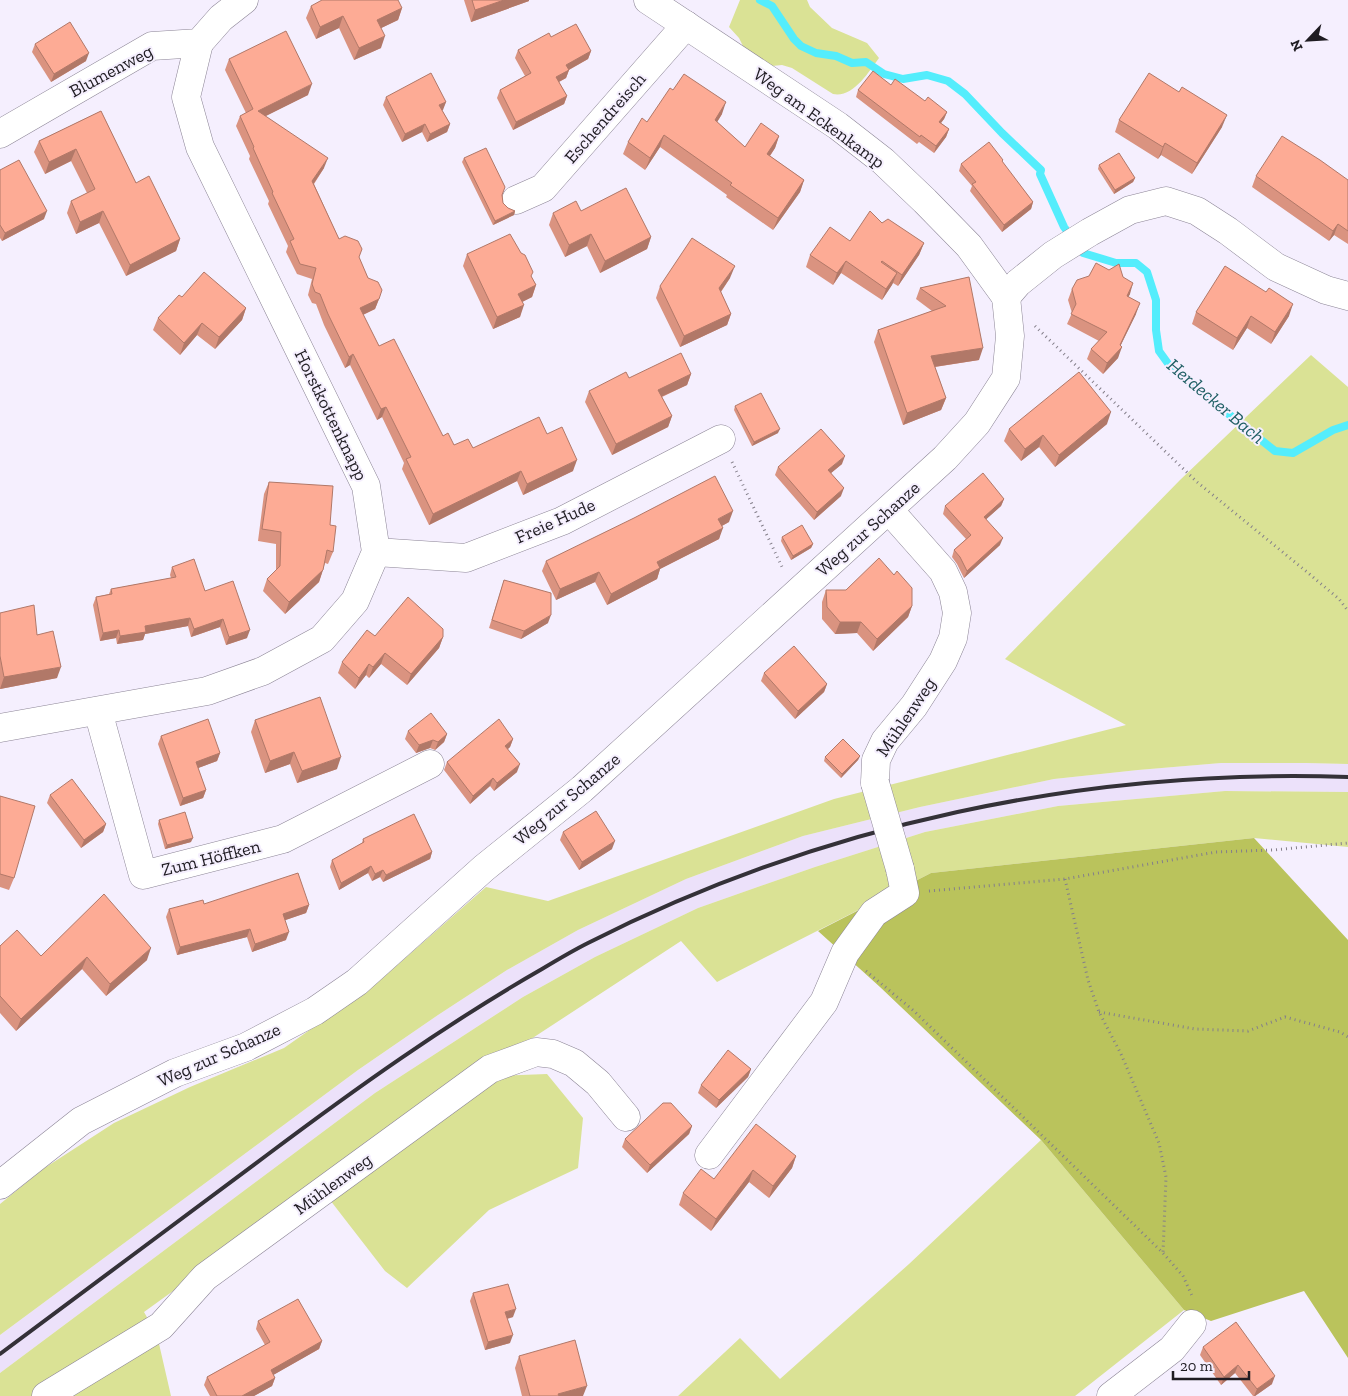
<svg xmlns="http://www.w3.org/2000/svg" width="1348" height="1396" font-family="'Zilla Slab',serif">
<style>
.built{fill:#ece1fa}
.green{fill:#dae295}
.forest{fill:#bac35c}
.lines{fill:none;stroke-linecap:round;stroke-linejoin:round}
.stream{stroke:#54edfc;stroke-width:8}
.minor-casing{stroke:#8c8596;stroke-width:29}
.path{stroke:#847f8a;stroke-width:3;stroke-dasharray:1 4;stroke-linecap:butt}
.minor{stroke:#fff;stroke-width:28}
.rail{stroke:#343138;stroke-width:4}
.minor-bridge-casing{stroke:#8c8596;stroke-width:29;stroke-linecap:butt}
.minor-bridge{stroke:#fff;stroke-width:28}
.wall{fill:#da9380}
.shaded-wall{fill:#b17868}
.building{fill:#fdab95;stroke:#b17868}
.labels{text-anchor:middle;dominant-baseline:central;stroke-width:4;stroke-linejoin:round;paint-order:stroke}
.street-label{font-size:18px;fill:#1f1c22;stroke:#f5effe}
.water-label{font-size:19px;font-style:italic;fill:#1f5e64;stroke:#f5effe}
</style>
<rect width="100%" height="100%" fill="#f5effe"/>
<!-- built -->
<polygon class="built" points="1221,763 1306,763 1348,764 1348,792 1225,791 1058,806 925,832 815,867 698,908 595,957 523,997 375,1093 0,1373 0,1335 358,1070 438,1015 507,970 578,930 686,879 803,836 920,807 1054,779 1138,770"/>
<!-- green -->
<g class="green">
<path d="M740,0H807L810,7L832,28L867,43L879,58C868,73 853,98 833,94L792,68L782,65L772,66L744,48L739,38L729,27Z"/>
<polygon points="1311,355 1348,387 1348,764 1306,763 1221,763 1138,770 1054,779 920,807 803,836 686,879 578,930 507,970 438,1015 358,1070 0,1335 0,1204 43,1169 114,1123 190,1087 284,1048 378,982 486,887 548,901 834,799 1126,725 1005,659 1180,480"/>
<polygon points="1225,791 1348,792 1348,847 1254,838 931,873 717,982 681,941 525,1043 317,1187 144,1312 157,1335 171,1396 0,1396 0,1373 375,1093 523,997 595,957 698,908 815,867 925,832 1058,806"/>
<polygon points="547,1074 583,1118 578,1168 489,1210 407,1288 385,1271 330,1200 493,1076"/>
<polygon points="1041,1140 1184,1310 1075,1396 678,1396 740,1338 780,1379 909,1264"/>
</g>
<!-- forest -->
<polygon class="forest" points="1254,838 1348,940 1348,1358 1304,1291 1211,1321 1184,1310 1041,1140 880,987 818,931 931,873"/>
<g class="lines">
<!-- stream -->
<polyline class="stream" points="760,0 772,6 794,39 801,46 816,53 836,56 852,63 866,62 884,74 903,79 927,75 948,81 965,94 1002,133 1041,170 1040,174 1064,227 1083,253 1116,263 1136,263 1147,272 1156,300 1156,330 1159,351 1172,369 1275,451 1293,453 1333,430 1348,425"/>
<defs>
<g id="minor">
<polyline points="648,0 838,126 883,161 925,201 969,246 1006,297"/>
<polyline points="0,134 152,46 199,43 221,18 244,0"/>
<polyline points="516,200 543,188 686,25"/>
<polyline points="1006,297 1018,283 1053,255 1090,232 1130,210 1166,201 1197,211 1228,231 1276,267 1326,290 1348,296"/>
<polyline points="376,552 466,558 562,521 721,439"/>
<polyline points="98,711 143,875 283,839 430,764"/>
<polyline points="0,728 207,691 263,671 322,639 355,601 376,552 366,486 200,147 186,97 199,43"/>
<polyline points="875,783 876,760 885,741 914,706 943,661 953,638 957,613 953,592 943,571 889,510"/>
<polyline points="709,1155 824,1002 845,953 874,913 905,893 900,869"/>
<polyline points="0,1185 81,1121 175,1073 246,1047 315,1011 357,982 484,868 582,789 945,458 977,423 1006,378 1010,336 1006,297"/>
<polyline points="46,1396 161,1326 205,1277 490,1069 536,1052 553,1054 574,1063 598,1083 626,1117"/>
<polyline points="1111,1396 1172,1349 1192,1324"/>
</g>
</defs>
<!-- minor casing -->
<use href="#minor" class="minor-casing"/>
<!-- path -->
<g class="path">
<polyline points="1035,326 1197,482 1307,572 1339,599 1348,611"/>
<polyline points="732,462 783,569"/>
<polyline points="1065,879 1088,980 1099,1012 1121,1054 1159,1143 1166,1177 1163,1253"/>
<polyline points="929,891 1065,879 1216,852 1273,850 1348,843"/>
<polyline points="866,971 914,1011 1163,1253 1183,1276 1193,1298"/>
<polyline points="1099,1012 1195,1029 1248,1031 1285,1017 1340,1032 1348,1037"/>
</g>
<!-- minor -->
<use href="#minor" class="minor"/>
<!-- rail -->
<path class="rail" d="M0,1354C89,1288 178,1221 267,1155C355,1089 446,1024 542,969C557,960 572,951 588,943C822,824 1086,768 1348,777"/>
<defs>
<polyline id="minor-bridge" points="875,783 900,869"/>
</defs>
<!-- minor-bridge casing -->
<use href="#minor-bridge" class="minor-bridge-casing"/>
<!-- minor-bridge -->
<use href="#minor-bridge" class="minor-bridge"/>
</g>
<!-- wall -->
<g class="wall">
<polygon points="464,0 529,0 529,1 471,22"/>
<polygon points="311,6 402,8 398,20 381,28 381,48 354,60 339,28 316,39 306,18"/>
<polygon points="551,37 591,51 588,59 569,70 566,78 559,82 567,96 564,104 513,130 497,98 500,90 525,76 515,58 518,50"/>
<polygon points="35,44 86,61 51,82 32,52"/>
<polygon points="229,59 308,95 265,116 324,168 314,184 339,239 359,258 368,278 379,299 375,309 363,315 379,346 443,436 454,445 473,448 547,434 573,471 523,495 517,481 429,525 402,469 404,463 382,417 377,420 350,365 345,368 324,325 316,304 312,303 308,295 312,279 297,274 286,252 288,246 268,204 269,201 249,159 250,156 236,126 240,116 246,113 225,70"/>
<polygon points="891,85 947,112 944,119 941,123 949,129 946,137 934,153 919,142 917,144 856,97 858,90"/>
<polygon points="673,90 722,114 717,122 745,147 779,136 775,148 770,156 804,180 800,192 773,230 726,197 727,195 660,147 645,170 623,154 628,142 647,122"/>
<polygon points="386,97 446,102 442,110 450,124 447,132 427,142 422,132 402,142 383,105"/>
<polygon points="101,111 136,183 180,239 176,251 126,276 99,223 76,234 67,213 71,201 87,193 71,161 45,174 34,152 39,141"/>
<polygon points="1119,120 1222,127 1192,174 1161,155 1158,159 1115,132"/>
<polygon points="464,158 502,195 503,203 508,208 515,211 514,215 493,225 462,162"/>
<polygon points="1002,162 1033,202 1031,209 1002,232 970,191 972,186 959,171 961,164"/>
<polygon points="1099,165 1135,178 1133,182 1114,194 1098,169"/>
<polygon points="0,170 44,219 2,241 0,238"/>
<polygon points="1256,176 1348,180 1348,244 1334,235 1329,241 1252,187"/>
<polygon points="581,211 651,237 647,249 600,273 587,246 565,257 549,225 553,213"/>
<polygon points="882,223 924,243 919,255 898,286 893,283 882,300 841,273 833,285 806,267 810,255 850,241"/>
<polygon points="467,254 531,276 536,285 532,297 522,302 520,317 493,329 463,266"/>
<polygon points="969,277 979,360 935,367 946,398 941,410 903,425 874,342 878,330 932,311 916,299 920,288"/>
<polygon points="1123,277 1130,294 1128,297 1136,314 1120,346 1118,358 1103,374 1087,359 1091,349 1099,341 1067,324 1072,313 1068,300 1072,289"/>
<polygon points="730,278 721,292 731,314 727,325 680,347 656,298 660,286"/>
<polygon points="1266,292 1289,316 1271,344 1247,328 1233,350 1192,324 1196,312"/>
<polygon points="182,297 246,308 242,320 215,349 197,335 180,355 153,330 158,318"/>
<polygon points="691,374 687,385 662,397 672,416 668,427 612,455 585,402 589,391 629,378"/>
<polygon points="735,406 778,433 752,446 734,410"/>
<polygon points="1107,424 1055,467 1039,447 1021,461 1004,441 1009,429"/>
<polygon points="842,464 831,473 841,496 814,520 775,475 778,467"/>
<polygon points="269,482 330,525 333,552 328,564 325,563 319,582 285,614 263,591 267,579 276,570 276,544 258,541 264,494"/>
<polygon points="1004,499 1001,506 986,519 1000,545 964,578 957,564 952,557 954,550 966,539 943,514 945,506"/>
<polygon points="729,522 722,526 719,539 660,569 657,579 607,605 595,582 556,600 542,571 546,561"/>
<polygon points="782,537 813,544 811,548 791,560 781,541"/>
<polygon points="172,567 205,591 247,638 226,645 220,627 191,637 188,626 145,634 143,640 117,644 116,638 100,641 93,605 96,597 109,594 111,589 171,578 170,575"/>
<polygon points="504,580 548,623 521,639 489,628"/>
<polygon points="826,590 912,606 908,617 873,651 857,633 835,634 822,619 822,602"/>
<polygon points="0,613 37,635 57,678 0,689"/>
<polygon points="375,636 443,637 439,648 407,685 381,664 369,678 366,675 355,689 338,673 342,662"/>
<polygon points="764,673 827,684 824,692 795,719 761,681"/>
<polygon points="255,720 337,769 297,783 290,764 265,773 251,732"/>
<polygon points="408,731 447,734 444,742 435,750 430,748 416,753 405,739"/>
<polygon points="161,736 220,753 217,761 198,768 206,790 203,798 180,806 158,744"/>
<polygon points="513,739 510,747 508,749 517,772 494,791 490,786 470,804 444,770 447,762"/>
<polygon points="860,756 858,760 841,778 824,761 825,757"/>
<polygon points="50,795 106,824 103,832 81,848 47,803"/>
<polygon points="0,796 14,878 9,890 0,887"/>
<polygon points="159,820 191,842 165,849 158,824"/>
<polygon points="563,832 612,849 579,870 560,840"/>
<polygon points="363,839 432,852 430,859 383,882 380,877 372,881 368,873 339,890 330,867 332,860 362,843"/>
<polygon points="204,904 309,905 306,913 285,920 286,940 252,952 247,937 177,955 166,917 169,909"/>
<polygon points="0,946 41,956 147,960 106,996 82,969 16,1031 0,1013"/>
<polygon points="751,1069 748,1077 716,1108 698,1093 701,1085"/>
<polygon points="692,1126 689,1134 647,1173 622,1147 625,1139"/>
<polygon points="796,1156 792,1168 769,1198 749,1182 711,1231 679,1205 683,1193 714,1179"/>
<polygon points="473,1293 513,1317 507,1319 510,1343 485,1350 470,1301"/>
<polygon points="258,1321 322,1341 319,1349 273,1375 275,1378 272,1386 254,1396 210,1396 204,1385 207,1377 265,1345 256,1329"/>
<polygon points="1203,1347 1272,1384 1255,1396 1253,1396 1235,1373 1221,1385 1200,1355"/>
<polygon points="519,1356 583,1396 522,1396 515,1368"/>
</g>
<!-- shaded-wall -->
<g class="shaded-wall">
<polygon points="504,0 529,0 529,1 471,22 475,10"/>
<polygon points="402,8 398,20 373,32 377,20"/>
<polygon points="343,16 339,28 316,39 320,27"/>
<polygon points="385,36 381,48 354,60 359,48"/>
<polygon points="591,51 588,59 563,73 566,65"/>
<polygon points="89,53 86,61 51,82 54,74"/>
<polygon points="569,70 566,78 553,85 556,77"/>
<polygon points="312,84 308,95 254,122 258,111"/>
<polygon points="567,96 564,104 513,130 516,122"/>
<polygon points="446,102 443,110 436,113 439,105"/>
<polygon points="726,102 722,114 711,132 715,120"/>
<polygon points="947,112 944,119 936,129 939,122"/>
<polygon points="1227,115 1222,127 1192,174 1197,163"/>
<polygon points="425,124 422,132 402,142 405,134"/>
<polygon points="450,124 447,132 427,142 430,134"/>
<polygon points="949,129 946,137 934,153 936,146"/>
<polygon points="664,135 660,147 645,170 650,158"/>
<polygon points="779,136 775,148 763,166 767,154"/>
<polygon points="1165,143 1161,155 1158,159 1163,147"/>
<polygon points="76,149 71,161 45,174 49,162"/>
<polygon points="328,158 324,168 308,192 312,181"/>
<polygon points="1135,178 1133,182 1114,194 1115,190"/>
<polygon points="804,180 800,192 773,230 778,218"/>
<polygon points="1033,202 1031,209 1002,232 1004,225"/>
<polygon points="47,211 44,219 2,241 5,233"/>
<polygon points="103,211 99,223 76,234 80,222"/>
<polygon points="515,211 514,215 493,225 495,221"/>
<polygon points="1338,224 1334,235 1329,241 1333,231"/>
<polygon points="591,234 587,246 565,257 569,245"/>
<polygon points="651,237 647,249 600,273 605,261"/>
<polygon points="180,239 176,251 126,276 130,265"/>
<polygon points="924,243 919,255 898,286 902,275"/>
<polygon points="846,261 841,273 833,285 837,273"/>
<polygon points="735,266 730,278 715,300 719,288"/>
<polygon points="897,273 892,285 882,300 886,289"/>
<polygon points="1133,283 1130,294 1123,307 1127,296"/>
<polygon points="536,285 532,297 514,306 518,294"/>
<polygon points="379,299 375,309 356,318 360,308"/>
<polygon points="1140,303 1136,314 1118,351 1122,347 1118,358 1103,374 1107,363 1120,345"/>
<polygon points="1293,304 1289,316 1271,344 1275,332"/>
<polygon points="524,305 520,317 493,329 497,317"/>
<polygon points="246,308 242,320 215,349 219,337"/>
<polygon points="731,314 727,325 680,347 684,336"/>
<polygon points="1251,316 1247,328 1233,350 1237,338"/>
<polygon points="202,323 197,335 180,355 184,343"/>
<polygon points="983,348 979,360 927,368 931,356"/>
<polygon points="353,354 350,365 345,368 349,357"/>
<polygon points="691,374 687,385 654,400 658,390"/>
<polygon points="946,398 941,410 903,425 907,413"/>
<polygon points="386,407 382,417 377,420 381,409"/>
<polygon points="1111,412 1107,424 1055,467 1059,455"/>
<polygon points="672,416 668,427 612,455 616,444"/>
<polygon points="780,429 778,433 752,446 754,442"/>
<polygon points="1043,435 1039,447 1021,461 1025,449"/>
<polygon points="845,456 842,464 825,478 828,470"/>
<polygon points="577,460 573,471 523,495 527,484"/>
<polygon points="521,471 517,481 429,525 433,514"/>
<polygon points="844,488 841,496 814,520 817,512"/>
<polygon points="1004,499 1001,506 981,524 984,517"/>
<polygon points="733,511 729,522 714,530 718,519"/>
<polygon points="723,528 719,539 660,569 657,579 607,605 611,594 657,562"/>
<polygon points="1003,538 1000,545 964,578 967,571"/>
<polygon points="813,544 811,548 791,560 793,556"/>
<polygon points="323,570 319,582 285,614 289,602"/>
<polygon points="599,572 595,582 556,600 560,589"/>
<polygon points="912,606 908,617 873,651 877,639"/>
<polygon points="551,615 548,623 521,639 524,631"/>
<polygon points="190,618 188,626 145,634 143,640 117,644 120,636 145,626"/>
<polygon points="223,619 220,627 191,637 194,629"/>
<polygon points="840,622 861,622 857,633 835,634"/>
<polygon points="119,630 116,638 100,641 103,633"/>
<polygon points="250,630 247,638 226,645 229,637"/>
<polygon points="443,637 439,648 407,685 411,674"/>
<polygon points="385,653 381,664 369,678 373,667"/>
<polygon points="369,664 366,675 355,689 359,678"/>
<polygon points="61,667 57,678 0,689 4,677"/>
<polygon points="827,684 824,692 795,719 798,711"/>
<polygon points="447,734 444,742 435,750 438,742"/>
<polygon points="513,739 510,747 502,754 505,746"/>
<polygon points="433,740 430,748 416,753 419,745"/>
<polygon points="294,752 290,764 265,773 270,761"/>
<polygon points="220,753 217,761 193,770 196,762"/>
<polygon points="860,756 858,760 841,778 842,774"/>
<polygon points="341,757 337,769 297,783 302,771"/>
<polygon points="520,764 517,772 494,791 497,783"/>
<polygon points="493,778 490,786 470,804 473,796"/>
<polygon points="206,790 203,798 180,806 183,798"/>
<polygon points="106,824 103,832 81,848 84,840"/>
<polygon points="193,838 191,842 165,849 167,845"/>
<polygon points="615,841 612,849 579,870 582,862"/>
<polygon points="432,852 430,859 383,882 386,875"/>
<polygon points="371,866 368,873 339,890 341,883"/>
<polygon points="383,870 380,877 372,881 375,874"/>
<polygon points="309,905 306,913 280,922 283,914"/>
<polygon points="250,929 247,937 177,955 180,947"/>
<polygon points="289,932 286,940 252,952 255,944"/>
<polygon points="151,948 147,960 106,996 110,984"/>
<polygon points="87,957 82,969 16,1031 21,1019"/>
<polygon points="751,1069 748,1077 716,1108 719,1100"/>
<polygon points="692,1126 689,1134 647,1173 650,1165"/>
<polygon points="796,1156 792,1168 769,1198 773,1186"/>
<polygon points="753,1170 749,1182 711,1231 716,1219"/>
<polygon points="516,1309 513,1317 502,1320 505,1312"/>
<polygon points="513,1335 510,1343 485,1350 488,1342"/>
<polygon points="322,1341 319,1349 268,1378 271,1370"/>
<polygon points="1238,1365 1235,1373 1221,1385 1224,1377"/>
<polygon points="1275,1376 1272,1384 1255,1396 1254,1396 1257,1389"/>
<polygon points="275,1378 272,1386 254,1396 242,1396"/>
<polygon points="587,1386 583,1396 557,1396 558,1394"/>
</g>
<!-- building -->
<g class="building">
<polygon points="322,0 398,0 402,8 377,20 385,36 359,48 343,16 320,27 311,6"/>
<polygon points="472,0 504,0 475,10"/>
<polygon points="70,22 89,53 54,74 35,44"/>
<polygon points="576,24 591,51 566,65 569,70 556,77 567,96 516,122 500,90 531,73 518,50 549,33 551,37"/>
<polygon points="286,31 312,84 258,111 328,158 312,181 339,239 345,236 358,241 362,249 359,257 368,278 378,282 382,290 379,299 360,308 379,346 394,339 443,436 448,433 454,445 468,439 473,448 539,417 547,434 562,427 577,460 527,484 521,471 433,514 406,459 411,457 386,407 381,409 353,354 349,357 328,314 320,294 315,292 312,284 316,268 300,264 290,241 294,239 272,193 273,192 253,148 254,147 240,116 253,109 229,59"/>
<polygon points="873,71 891,85 895,79 925,101 928,97 947,112 939,122 949,129 936,146 921,135 920,137 858,90"/>
<polygon points="431,73 446,102 439,105 450,124 430,134 425,124 405,134 386,97"/>
<polygon points="1149,73 1179,92 1182,87 1227,115 1197,163 1165,143 1163,147 1119,120"/>
<polygon points="684,74 726,102 715,120 745,147 761,123 779,136 767,154 804,180 778,218 730,185 732,183 664,135 650,158 628,142 642,118 647,122 670,88 673,90"/>
<polygon points="101,111 136,183 149,176 180,239 130,265 103,211 80,222 71,201 95,189 76,149 49,162 39,141"/>
<polygon points="1282,136 1320,160 1348,180 1348,231 1338,224 1333,231 1256,176"/>
<polygon points="989,142 1003,160 1002,161 1033,202 1004,225 972,184 976,182 961,164"/>
<polygon points="486,148 505,187 502,195 503,203 508,208 515,211 495,221 464,158"/>
<polygon points="1119,153 1135,178 1115,190 1099,165"/>
<polygon points="19,160 47,211 5,233 0,225 0,170"/>
<polygon points="626,188 651,237 605,261 591,234 569,245 553,213 576,201 581,211"/>
<polygon points="870,211 882,223 888,219 924,243 902,275 882,261 881,262 897,273 886,289 846,261 837,273 810,255 830,227 850,241"/>
<polygon points="510,234 521,253 525,255 533,272 531,276 536,285 518,294 524,305 497,317 467,254"/>
<polygon points="692,238 735,266 719,288 731,314 684,336 660,286"/>
<polygon points="1096,263 1109,270 1119,264 1123,277 1133,283 1127,296 1140,303 1120,345 1122,347 1107,363 1091,349 1107,332 1071,314 1076,304 1072,289 1077,280 1089,276"/>
<polygon points="1225,266 1266,292 1269,288 1293,304 1275,332 1251,316 1237,338 1196,312"/>
<polygon points="204,272 246,308 219,337 202,323 184,343 158,318 179,295 182,297"/>
<polygon points="969,277 983,348 931,356 946,398 907,413 878,330 946,306 920,288"/>
<polygon points="681,353 691,374 658,390 672,416 616,444 589,391 626,372 629,378"/>
<polygon points="1079,372 1111,412 1059,455 1043,435 1025,449 1009,429"/>
<polygon points="761,393 780,429 754,442 735,406"/>
<polygon points="821,429 845,456 828,470 844,488 817,512 778,467"/>
<polygon points="983,473 1004,499 984,517 1003,538 967,571 960,557 954,550 971,535 945,506"/>
<polygon points="715,476 733,511 718,519 723,528 657,562 660,568 611,594 599,572 560,589 546,561 634,518"/>
<polygon points="269,482 333,486 330,525 336,526 333,552 327,550 323,570 289,602 267,579 280,566 281,532 262,529"/>
<polygon points="802,525 813,544 793,556 782,537"/>
<polygon points="879,558 894,575 897,571 912,588 912,606 877,639 861,622 840,622 827,607 826,590 846,590"/>
<polygon points="194,559 205,591 233,581 250,630 229,637 223,619 194,629 190,618 145,626 146,632 120,636 119,630 103,633 96,597 112,594 111,589 176,577 172,567"/>
<polygon points="504,580 551,593 551,615 524,631 492,620"/>
<polygon points="408,597 443,629 443,637 411,674 385,653 373,667 369,664 359,678 342,662 367,630 375,636"/>
<polygon points="34,605 37,635 53,631 61,667 4,677 0,656 0,613"/>
<polygon points="794,646 827,684 798,711 764,673"/>
<polygon points="320,697 341,757 302,771 294,752 270,761 255,720"/>
<polygon points="431,713 447,734 438,742 433,740 419,745 408,731"/>
<polygon points="208,719 220,753 196,762 206,790 183,798 161,736"/>
<polygon points="499,719 513,739 505,746 520,764 497,783 493,778 473,796 447,762"/>
<polygon points="843,739 860,756 842,774 825,757"/>
<polygon points="72,779 106,824 84,840 50,795"/>
<polygon points="0,796 35,806 14,878 0,874"/>
<polygon points="596,811 615,841 582,862 563,832"/>
<polygon points="185,812 193,838 167,845 159,820"/>
<polygon points="414,814 432,852 386,875 383,870 375,874 371,866 341,883 332,860 364,842 363,839"/>
<polygon points="298,873 309,905 283,914 289,932 255,944 250,929 180,947 169,909 203,900 204,904"/>
<polygon points="104,894 151,948 110,984 87,957 21,1019 0,996 0,946 17,930 41,956"/>
<polygon points="728,1050 751,1069 719,1100 701,1085"/>
<polygon points="663,1103 671,1103 692,1126 650,1165 625,1139"/>
<polygon points="756,1124 796,1156 773,1186 753,1170 716,1219 683,1193 701,1169 714,1179"/>
<polygon points="508,1284 516,1309 505,1312 513,1335 488,1342 473,1293"/>
<polygon points="298,1299 322,1341 271,1370 275,1378 242,1396 217,1396 207,1377 270,1342 258,1321"/>
<polygon points="1236,1322 1275,1376 1257,1389 1238,1365 1224,1377 1203,1347"/>
<polygon points="575,1340 587,1386 558,1394 559,1396 530,1396 519,1356"/>
</g>
<g class="labels">
<!-- street labels -->
<g class="street-label">
<text transform="translate(111 71) rotate(-28)">Blumenweg</text>
<text transform="translate(605 118) rotate(-49)">Eschendreisch</text>
<text transform="translate(819 118) rotate(36)">Weg am Eckenkamp</text>
<text transform="translate(331 415) rotate(64)">Horstkottenknapp</text>
<text transform="translate(555 521) rotate(-24)">Freie Hude</text>
<text transform="translate(868 529) rotate(-42)">Weg zur Schanze</text>
<text transform="translate(906 717) rotate(-56)">Mühlenweg</text>
<text transform="translate(567 799) rotate(-40)">Weg zur Schanze</text>
<text transform="translate(211 858) rotate(-14)">Zum Höffken</text>
<text transform="translate(219 1055) rotate(-24)">Weg zur Schanze</text>
<text transform="translate(333 1184) rotate(-36)">Mühlenweg</text>
</g>
<!-- water labels -->
<g class="water-label">
<text transform="translate(1216 401) rotate(40)">Herdecker Bach</text>
</g>
</g>
<!-- north arrow -->
<g transform="translate(1308 40) rotate(245)" stroke="#f5effe" stroke-width="4" paint-order="stroke">
<path d="M0-4L9 19L0 12L-9 19Z" fill="#1f1c22"/>
<text y="-8" font-size="14" font-weight="bold" text-anchor="middle" fill="#1f1c22">N</text>
</g>
<!-- scale -->
<path d="M1173 1371v8h76v-8" fill="none" stroke="#1f1c22" stroke-width="2.5"/>
<text x="1180" y="1371" font-size="15" fill="#1f1c22" stroke="#f5effe" stroke-width="4" paint-order="stroke">20 m</text>
</svg>
